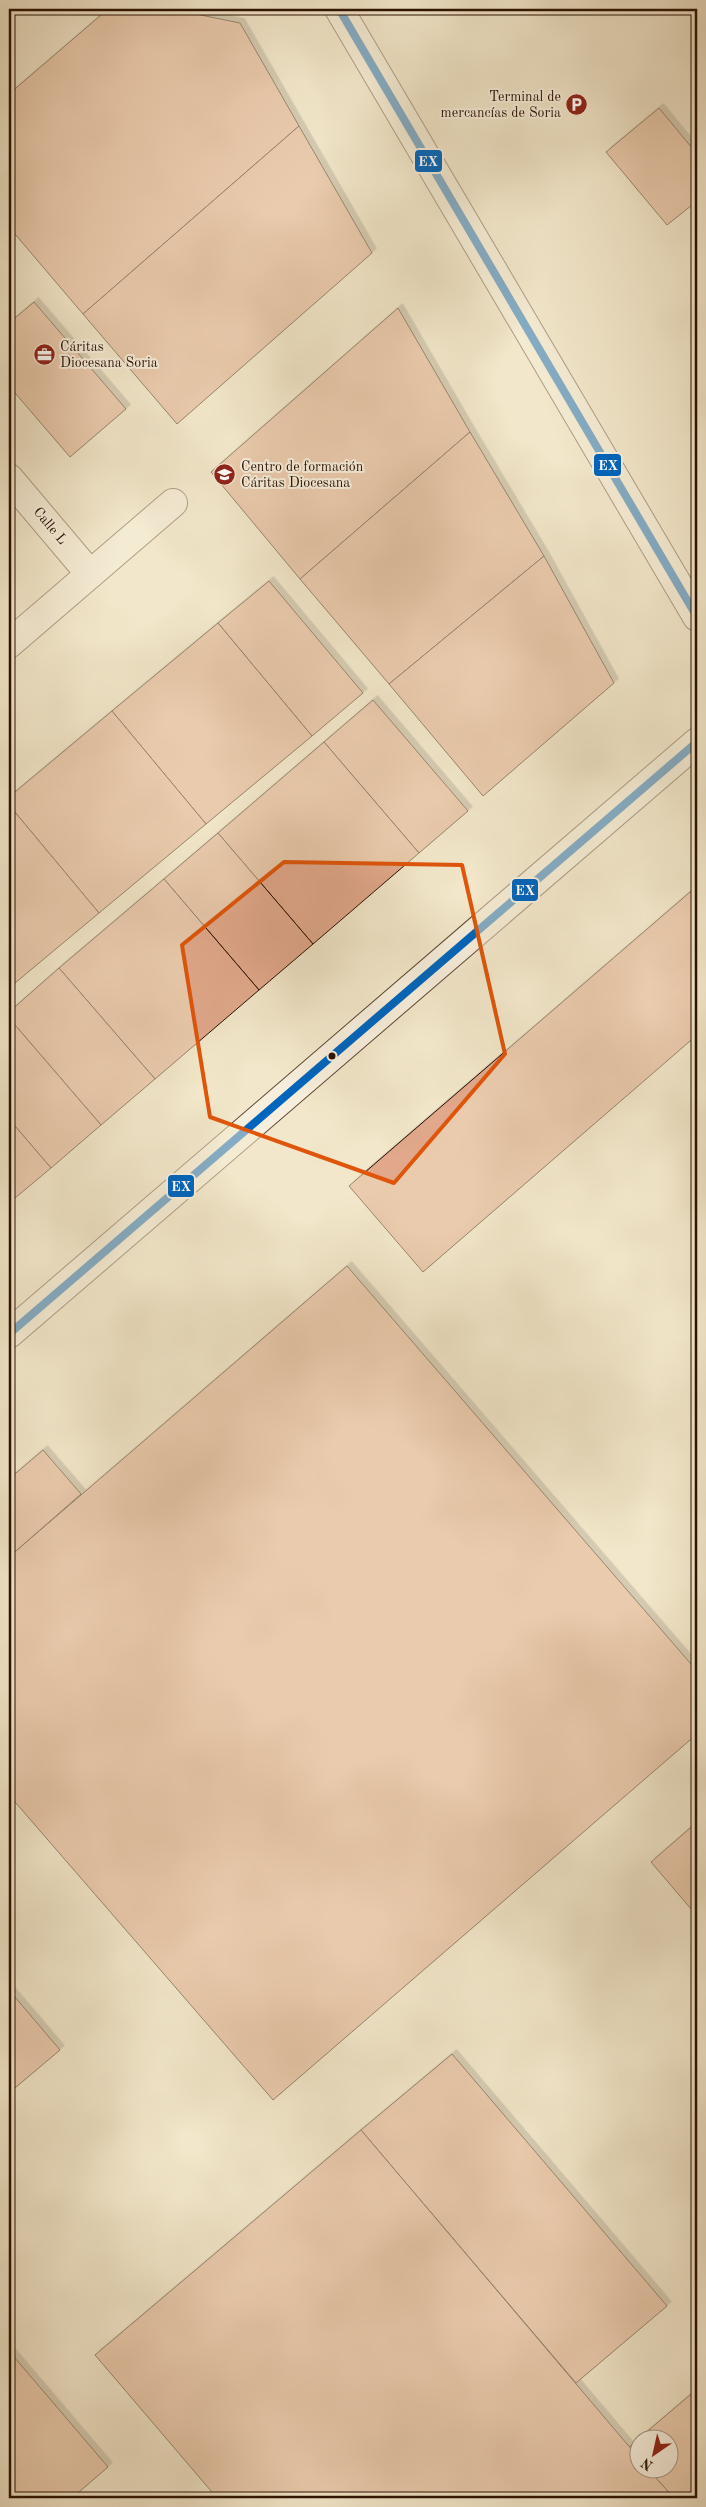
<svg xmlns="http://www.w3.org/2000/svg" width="706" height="2507" font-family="'Old Standard TT',serif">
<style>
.building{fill:#e1a88b;stroke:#2b1100;filter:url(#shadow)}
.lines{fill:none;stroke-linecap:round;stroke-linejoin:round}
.minor-casing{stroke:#5d4632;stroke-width:30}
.minor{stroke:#f7efdd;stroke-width:28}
.bus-1-casing{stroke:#f7efdd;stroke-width:11}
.bus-1{stroke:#0065bd;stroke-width:8}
.marked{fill:none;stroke:#df550b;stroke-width:4;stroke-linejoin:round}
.bus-dot{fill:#2b1100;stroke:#f7efdd;stroke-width:2}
.labels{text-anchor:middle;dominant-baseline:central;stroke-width:4;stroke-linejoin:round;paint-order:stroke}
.poi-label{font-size:14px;fill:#2b1100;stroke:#f7efdd;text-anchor:start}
.street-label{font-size:14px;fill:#2b1100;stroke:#f7efdd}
.line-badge{stroke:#f7efdd;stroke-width:2}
.badge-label{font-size:14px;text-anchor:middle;font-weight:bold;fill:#fff}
</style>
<defs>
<filter id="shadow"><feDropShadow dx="4.5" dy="-4.5" stdDeviation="0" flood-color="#0004"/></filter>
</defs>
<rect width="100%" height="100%" fill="#f2e7ca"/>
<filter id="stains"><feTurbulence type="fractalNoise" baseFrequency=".004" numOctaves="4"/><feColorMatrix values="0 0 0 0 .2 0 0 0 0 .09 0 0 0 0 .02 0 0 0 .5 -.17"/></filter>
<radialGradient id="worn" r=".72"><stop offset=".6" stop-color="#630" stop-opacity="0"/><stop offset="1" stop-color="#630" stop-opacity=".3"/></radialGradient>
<!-- building -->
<g class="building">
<polygon points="108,9 171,9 240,23 299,126 83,314 9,227 9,94"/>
<polygon points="659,108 697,154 697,201 667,225 606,152"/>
<polygon points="299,126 372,253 177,424 83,314"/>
<polygon points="34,302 126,409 70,457 9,386 9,323"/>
<polygon points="398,308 470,432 300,579 211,472"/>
<polygon points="470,432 544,556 389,684 300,579"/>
<polygon points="544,556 614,683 483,796 389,684"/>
<polygon points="269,581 363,693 312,736 218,623"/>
<polygon points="218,623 312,736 206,824 112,711"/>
<polygon points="373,700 468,811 419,853 324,742"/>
<polygon points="112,711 206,824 99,913 9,805 9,797"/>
<polygon points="324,742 419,853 313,944 218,833"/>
<polygon points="9,805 99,913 9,988"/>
<polygon points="218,833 313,944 259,990 164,879"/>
<polygon points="164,879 259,990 155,1079 59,968"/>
<polygon points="697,886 697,1035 423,1272 349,1186"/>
<polygon points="59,968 155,1079 101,1125 9,1018 9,1012"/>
<polygon points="9,1018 101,1125 51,1168 9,1119"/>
<polygon points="9,1119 51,1168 9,1203"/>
<polygon points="347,1266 697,1671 697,1734 273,2100 9,1795 9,1557"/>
<polygon points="43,1450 81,1494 9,1557 9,1479"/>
<polygon points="697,1822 697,1916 651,1862"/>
<polygon points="9,1990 60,2050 9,2093"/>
<polygon points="452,2054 667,2306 576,2383 361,2130"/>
<polygon points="361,2130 638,2457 638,2470 649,2470 674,2498 217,2498 95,2355"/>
<polygon points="9,2351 108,2467 72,2498 9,2498"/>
<polygon points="697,2389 697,2498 674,2498 649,2470 668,2470 668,2440 638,2440 638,2457 630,2446"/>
</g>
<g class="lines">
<defs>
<g id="minor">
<polyline points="339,9 697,617"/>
<polyline points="9,478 90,574"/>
<polyline points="9,644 173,503"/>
<polyline points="9,1334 697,742"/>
</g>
</defs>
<!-- minor casing -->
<use href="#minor" class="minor-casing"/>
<!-- minor -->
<use href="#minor" class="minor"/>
<defs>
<g id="bus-1">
<polyline points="339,9 697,617"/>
<polyline points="9,1334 697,742"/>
</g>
</defs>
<!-- bus-1 casing -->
<use href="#bus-1" class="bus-1-casing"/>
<!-- bus-1 -->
<use href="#bus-1" class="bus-1"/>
</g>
<!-- marked area -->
<path d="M0 0H706V2507H0ZM284,862L462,865L505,1054L394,1183L210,1117L182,945Z" fill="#f2e7ca" fill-opacity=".55" fill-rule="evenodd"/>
<path class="marked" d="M284,862L462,865L505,1054L394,1183L210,1117L182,945Z"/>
<!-- icons -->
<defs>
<symbol id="parking-disc" viewBox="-11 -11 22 22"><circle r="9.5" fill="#8f2418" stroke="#f7efdd"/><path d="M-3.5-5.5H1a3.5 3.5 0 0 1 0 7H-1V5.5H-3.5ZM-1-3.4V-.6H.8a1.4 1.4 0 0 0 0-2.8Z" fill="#fff"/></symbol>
<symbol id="office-disc" viewBox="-11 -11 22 22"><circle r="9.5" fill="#8f2418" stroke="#f7efdd"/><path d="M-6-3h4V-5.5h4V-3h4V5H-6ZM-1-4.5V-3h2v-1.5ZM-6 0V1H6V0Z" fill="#fff"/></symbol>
<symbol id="university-disc" viewBox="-11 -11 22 22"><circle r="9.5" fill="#8f2418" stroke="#f7efdd"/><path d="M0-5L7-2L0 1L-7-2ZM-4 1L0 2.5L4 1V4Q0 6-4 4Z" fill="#fff"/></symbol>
</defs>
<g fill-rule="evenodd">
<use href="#parking-disc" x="564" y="92" width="25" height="25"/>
<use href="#office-disc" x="32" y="342" width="25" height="25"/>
<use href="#university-disc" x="212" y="462" width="25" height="25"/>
</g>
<!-- markers -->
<circle class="bus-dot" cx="332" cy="1056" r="4.5"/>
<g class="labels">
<!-- poi labels -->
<g class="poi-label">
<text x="561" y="97" text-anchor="end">Terminal de<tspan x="561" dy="16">mercancías de Soria</tspan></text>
<text x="60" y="347">Cáritas<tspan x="60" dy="16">Diocesana Soria</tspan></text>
<text x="241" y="467">Centro de formación<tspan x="241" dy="16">Cáritas Diocesana</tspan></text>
</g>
<!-- street labels -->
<g class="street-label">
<text transform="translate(50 526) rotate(50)">Calle L</text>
</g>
</g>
<g class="line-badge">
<rect x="414" y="149" width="29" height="24" rx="5" fill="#0065bd"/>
<rect x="593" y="453" width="29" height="24" rx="5" fill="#0065bd"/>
<rect x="511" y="878" width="28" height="24" rx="5" fill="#0065bd"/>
<rect x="167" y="1174" width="28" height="24" rx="5" fill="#0065bd"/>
</g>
<g class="badge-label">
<text x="428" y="166">EX</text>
<text x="608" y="470">EX</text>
<text x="525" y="895">EX</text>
<text x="181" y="1191">EX</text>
</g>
<!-- margin -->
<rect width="706" height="2507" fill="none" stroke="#f2e7ca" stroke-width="30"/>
<rect x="10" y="10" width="686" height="2487" fill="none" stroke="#2b1100" stroke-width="2.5"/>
<rect x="15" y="15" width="676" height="2477" fill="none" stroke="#2b1100"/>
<!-- north arrow -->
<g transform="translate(654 2454) rotate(214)"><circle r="24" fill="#f7efdd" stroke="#a59685"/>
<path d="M0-4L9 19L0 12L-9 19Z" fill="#8f2418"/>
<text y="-8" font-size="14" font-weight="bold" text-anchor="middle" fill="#2b1100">N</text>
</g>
<rect width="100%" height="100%" filter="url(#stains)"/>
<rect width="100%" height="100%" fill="url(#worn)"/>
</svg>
